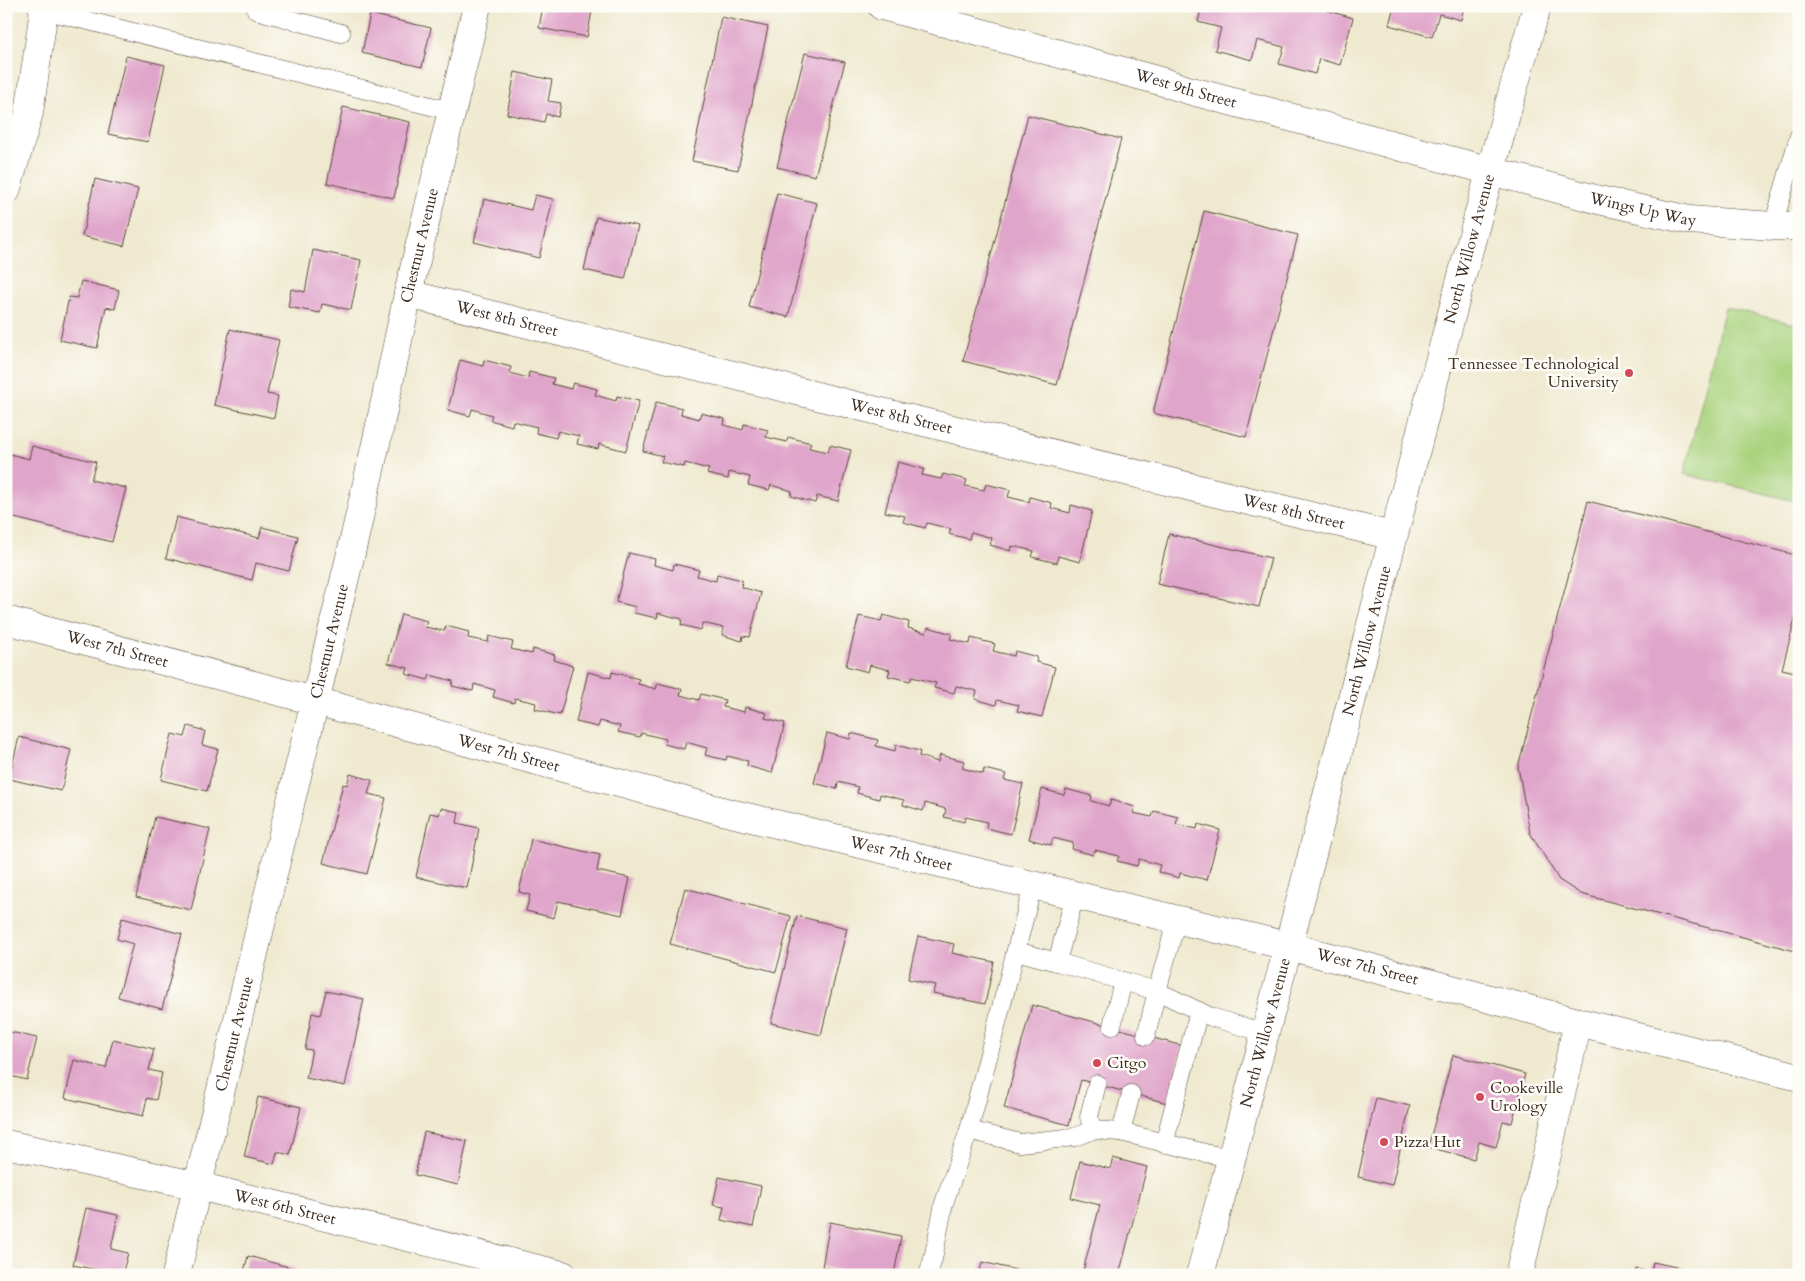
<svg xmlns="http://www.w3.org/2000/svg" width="1805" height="1281" font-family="Cardo,serif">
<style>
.green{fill:#a9d37e;stroke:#727e4e}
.building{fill:#e0a5ca}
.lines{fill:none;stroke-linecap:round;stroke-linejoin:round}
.service-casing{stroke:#564739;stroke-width:19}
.minor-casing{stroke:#564739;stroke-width:29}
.tertiary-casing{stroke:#564739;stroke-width:29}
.secondary-casing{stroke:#564739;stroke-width:29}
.service{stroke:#fff;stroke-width:18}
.minor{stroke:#fff;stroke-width:28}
.tertiary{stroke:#fff;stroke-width:28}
.secondary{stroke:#fff;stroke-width:28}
.poi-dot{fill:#d1495b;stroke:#fdfcf7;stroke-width:2}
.labels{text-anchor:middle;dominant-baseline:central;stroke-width:5;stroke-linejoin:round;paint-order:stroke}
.street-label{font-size:16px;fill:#3b2a1e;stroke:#fdfcf7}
.poi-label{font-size:16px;fill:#3b2a1e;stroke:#fdfcf7;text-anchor:start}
</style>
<rect width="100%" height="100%" fill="#fdfcf7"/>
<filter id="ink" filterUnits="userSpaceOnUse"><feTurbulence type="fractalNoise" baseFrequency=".02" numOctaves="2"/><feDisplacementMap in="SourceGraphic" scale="10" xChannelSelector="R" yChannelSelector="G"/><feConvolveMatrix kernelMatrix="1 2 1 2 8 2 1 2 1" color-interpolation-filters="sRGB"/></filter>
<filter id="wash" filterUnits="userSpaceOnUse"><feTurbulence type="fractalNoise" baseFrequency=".0096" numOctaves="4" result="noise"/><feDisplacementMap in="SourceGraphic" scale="20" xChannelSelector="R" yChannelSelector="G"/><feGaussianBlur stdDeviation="1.12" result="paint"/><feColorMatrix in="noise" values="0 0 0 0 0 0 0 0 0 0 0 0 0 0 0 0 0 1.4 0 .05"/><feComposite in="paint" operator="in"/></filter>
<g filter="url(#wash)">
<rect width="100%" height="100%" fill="#efe9cf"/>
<!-- green -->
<polygon class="green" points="1725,307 1799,325 1799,502 1684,474"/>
<g id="blocks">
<!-- building -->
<g class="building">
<polygon points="142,6 163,6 162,11"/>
<polygon points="543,6 593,6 587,37 539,28"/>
<polygon points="1202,6 1312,6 1353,18 1340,65 1319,59 1315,74 1279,64 1284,47 1257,40 1252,60 1215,50 1221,28 1198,22"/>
<polygon points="1394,6 1464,6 1461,20 1439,14 1432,37 1389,25"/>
<polygon points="370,14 431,28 422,67 362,53"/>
<polygon points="721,17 768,27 738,170 692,161"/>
<polygon points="805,53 845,62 815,176 777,167"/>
<polygon points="126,56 165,65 148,142 108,134"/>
<polygon points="515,72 552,80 548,101 561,103 558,117 546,114 544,122 507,114"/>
<polygon points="343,107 410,122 394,198 327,183"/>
<polygon points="1028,115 1121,139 1057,385 963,361"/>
<polygon points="95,179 138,189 124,246 82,236"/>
<polygon points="777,193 817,203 788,317 749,307"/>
<polygon points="535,195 553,199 539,258 474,242 484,199 531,210"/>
<polygon points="1204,211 1298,235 1246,437 1153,413"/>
<polygon points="596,217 638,226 625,279 584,270"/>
<polygon points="313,250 361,260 351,310 322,304 320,313 288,307 291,289 305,292"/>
<polygon points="81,281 119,290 115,309 106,307 97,348 60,340 69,297 77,298"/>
<polygon points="230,329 279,340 267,394 278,396 274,418 214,405"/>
<polygon points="460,360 483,366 484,360 511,367 510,373 528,378 529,372 554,378 552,384 571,389 573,383 597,389 595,395 616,401 617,396 639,401 626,451 599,444 598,449 577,444 579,436 558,431 556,438 536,433 537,427 513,421 512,426 490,420 492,415 472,409 470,416 448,410"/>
<polygon points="656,402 682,408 681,414 699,419 701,413 725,419 724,425 743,430 744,424 768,430 766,437 787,442 788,437 811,443 809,448 828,452 830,445 851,450 838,501 817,496 815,503 791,496 792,491 771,485 769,490 748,485 750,477 729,472 728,479 707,474 709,469 685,463 684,467 661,462 663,456 643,451"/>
<polygon points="32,446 96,462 91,480 126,488 112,542 6,516 6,453 29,459"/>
<polygon points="898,462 924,469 922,475 941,479 943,474 967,480 965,486 984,490 986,484 1010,490 1008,497 1029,502 1030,497 1052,503 1051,508 1070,513 1071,505 1092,511 1080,562 1058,556 1057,563 1032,557 1034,551 1012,546 1011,551 990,545 992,538 971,532 969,539 949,534 951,529 927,523 925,528 903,522 905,516 885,512"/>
<polygon points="1588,501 1799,556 1799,604 1782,669 1799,673 1799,952 1581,894 1559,880 1530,833 1518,767"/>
<polygon points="176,517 259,538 262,527 298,536 289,571 256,563 252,580 166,558"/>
<polygon points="1169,534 1271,558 1259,607 1157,584"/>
<polygon points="629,553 655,559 654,565 673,570 674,564 699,570 697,576 716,581 717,574 742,580 741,587 761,593 750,637 743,636 742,641 722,635 724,628 702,623 701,630 681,625 682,619 658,613 657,618 634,613 636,607 616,602"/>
<polygon points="401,614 427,621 425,627 444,631 446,626 469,632 468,638 488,642 489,636 513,642 511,649 532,654 533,649 555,655 554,660 573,666 560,715 535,709 536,703 515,698 514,703 493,697 495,690 474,684 473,691 452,686 453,681 430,675 428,680 406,674 408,668 388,663"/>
<polygon points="883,615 909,622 908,628 926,633 928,627 952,634 950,639 970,644 971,638 995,644 993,651 1014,656 1015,651 1037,657 1036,662 1055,667 1042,717 1017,711 1019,705 997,700 996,705 975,699 977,691 956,686 954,693 934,688 936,683 912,677 910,681 888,676 890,670 870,665 868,672 846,666 859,616 881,621"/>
<polygon points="588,672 611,678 612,672 639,679 638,684 656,689 658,683 682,689 680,695 699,700 701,694 725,700 723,707 744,712 745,707 767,713 765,718 785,723 772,773 747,766 748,761 727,756 726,760 705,755 707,748 686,742 684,749 664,744 666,739 641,733 640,737 618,732 620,726 600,721 598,727 576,722"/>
<polygon points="188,726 205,731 202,745 218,749 207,791 161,780 172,734 185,737"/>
<polygon points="827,733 850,739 851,733 878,740 876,746 895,751 896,745 920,751 919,756 938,762 940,755 964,761 962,768 983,774 984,769 1006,774 1004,780 1023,784 1011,834 986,828 987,822 966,817 964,822 944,817 946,809 925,803 923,811 903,805 904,800 880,794 879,799 857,793 858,787 838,782 837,789 814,783"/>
<polygon points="19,737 71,750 61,791 9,779"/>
<polygon points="350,774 372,780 368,794 386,798 367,874 323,863 343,784 347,785"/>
<polygon points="1042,789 1064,795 1066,789 1092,796 1091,801 1109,806 1111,800 1135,807 1133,813 1152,817 1154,811 1178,817 1176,824 1197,829 1198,824 1220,830 1207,880 1180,873 1179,878 1158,872 1160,865 1139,859 1137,866 1117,861 1119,856 1095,850 1093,855 1072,849 1073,843 1053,838 1051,845 1029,839"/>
<polygon points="441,808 459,812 457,823 479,828 467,888 416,877 430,813 439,815"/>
<polygon points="155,817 210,829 191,910 136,897"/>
<polygon points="531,839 600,855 597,871 630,878 622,915 558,901 554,918 526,911 530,895 519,892"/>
<polygon points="685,888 791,916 776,972 670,944"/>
<polygon points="797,916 847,928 821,1035 771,1023"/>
<polygon points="122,918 182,934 162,1009 118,997 133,944 117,939"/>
<polygon points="918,936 954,944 952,953 994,962 985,1004 933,993 935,985 908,979"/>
<polygon points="326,991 364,999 345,1086 306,1078 312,1050 305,1049 312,1013 320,1015"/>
<polygon points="1032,1005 1183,1046 1167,1103 1081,1080 1069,1125 1004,1108"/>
<polygon points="6,1031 37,1038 27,1080 6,1075"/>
<polygon points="113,1039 154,1049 149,1070 162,1073 156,1100 147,1098 143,1116 65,1098 74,1060 106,1068"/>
<polygon points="1453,1055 1525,1074 1512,1123 1503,1121 1496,1147 1479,1142 1474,1159 1428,1147"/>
<polygon points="258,1097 301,1107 290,1155 277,1152 274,1164 244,1157"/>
<polygon points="1376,1098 1410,1106 1392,1185 1358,1177"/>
<polygon points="424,1132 467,1141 458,1185 415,1175"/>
<polygon points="1113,1158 1147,1167 1119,1275 1082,1275 1100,1205 1071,1198 1080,1161 1110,1169"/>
<polygon points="719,1177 761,1186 753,1227 721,1220 724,1207 713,1205"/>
<polygon points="86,1208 118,1215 111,1249 128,1253 122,1275 73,1265"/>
<polygon points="830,1222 901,1236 894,1275 859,1275 822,1267"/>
<polygon points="248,1256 296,1269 295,1275 243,1275"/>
<polygon points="982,1262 1020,1271 1019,1275 979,1275"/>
<polygon points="1653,1262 1708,1274 1707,1275 1634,1275 1636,1269 1651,1272"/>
</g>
</g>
</g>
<g filter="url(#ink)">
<use href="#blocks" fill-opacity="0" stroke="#564739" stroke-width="1"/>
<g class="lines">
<defs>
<g id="service">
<polyline points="255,6 256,10 341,33"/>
<polyline points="44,10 451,111"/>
<polyline points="946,24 951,6"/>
<polyline points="1773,226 1799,136"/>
<polyline points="1033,885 969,1130 1020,1143 1075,1137 1093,1130"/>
<polyline points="1075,895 1057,962 1157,991 1177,919"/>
<polyline points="1016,951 1057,962"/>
<polyline points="1112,1026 1123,981"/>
<polyline points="1146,1036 1157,991 1211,1017 1265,1033"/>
<polyline points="1097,1084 1089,1117 1093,1130 1121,1132"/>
<polyline points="1131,1094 1121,1132 1205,1153 1231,1158"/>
<polyline points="1164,1144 1199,1011"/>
<polyline points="928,1275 933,1259 944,1203 969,1130"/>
</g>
<g id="minor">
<path id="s1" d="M882,6L1160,81L1188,90L1599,200L1689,220L1773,226H1799"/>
<polyline points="6,191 29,113 44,10 42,6"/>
<path id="s2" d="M408,294L845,403L1393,536"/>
<path id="s3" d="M6,1144L198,1186L563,1275"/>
<path id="s4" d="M176,1275L351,553L377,439L408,294L477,6"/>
<polyline points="1519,1275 1578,1022"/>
</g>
<g id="tertiary">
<path id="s5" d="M6,620L315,701L726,812L1288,946L1578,1022L1799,1077"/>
</g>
<g id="secondary">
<path id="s6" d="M1200,1275C1230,1164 1260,1054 1289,944C1370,631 1447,317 1537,6"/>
</g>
</defs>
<!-- service casing -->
<use href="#service" class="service-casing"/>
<!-- minor casing -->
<use href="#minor" class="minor-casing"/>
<!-- tertiary casing -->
<use href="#tertiary" class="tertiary-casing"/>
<!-- secondary casing -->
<use href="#secondary" class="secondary-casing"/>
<!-- service -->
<use href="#service" class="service"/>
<!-- minor -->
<use href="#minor" class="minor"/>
<!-- tertiary -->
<use href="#tertiary" class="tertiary"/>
<!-- secondary -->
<use href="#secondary" class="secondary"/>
</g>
</g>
<!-- markers -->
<g class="poi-dot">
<circle cx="1629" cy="373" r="5"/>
<circle cx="1097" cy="1063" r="5"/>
<circle cx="1480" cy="1097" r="5"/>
<circle cx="1384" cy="1142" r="5"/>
</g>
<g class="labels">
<!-- street labels -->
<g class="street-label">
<text stroke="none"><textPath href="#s1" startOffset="315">West 9th Street</textPath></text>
<text stroke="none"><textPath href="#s1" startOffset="788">Wings Up Way</textPath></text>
<text stroke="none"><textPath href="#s4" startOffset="1058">Chestnut Avenue</textPath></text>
<text stroke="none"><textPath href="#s6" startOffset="1061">North Willow Avenue</textPath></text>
<text stroke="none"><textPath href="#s2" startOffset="102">West 8th Street</textPath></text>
<text stroke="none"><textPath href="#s2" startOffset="508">West 8th Street</textPath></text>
<text stroke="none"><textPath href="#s2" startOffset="912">West 8th Street</textPath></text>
<text stroke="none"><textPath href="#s6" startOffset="656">North Willow Avenue</textPath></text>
<text stroke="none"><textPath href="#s4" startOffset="652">Chestnut Avenue</textPath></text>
<text stroke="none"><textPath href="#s5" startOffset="115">West 7th Street</textPath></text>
<text stroke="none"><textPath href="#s5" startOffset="520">West 7th Street</textPath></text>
<text stroke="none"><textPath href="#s5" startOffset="925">West 7th Street</textPath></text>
<text stroke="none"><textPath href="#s5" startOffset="1405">West 7th Street</textPath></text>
<text stroke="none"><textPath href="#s6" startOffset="251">North Willow Avenue</textPath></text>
<text stroke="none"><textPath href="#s4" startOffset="248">Chestnut Avenue</textPath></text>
<text stroke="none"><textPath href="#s3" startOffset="286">West 6th Street</textPath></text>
</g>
<!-- poi labels -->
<g class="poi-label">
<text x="1619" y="364" text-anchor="end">Tennessee Technological<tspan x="1619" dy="18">University</tspan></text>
<text x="1107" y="1063">Citgo</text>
<text x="1490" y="1088">Cookeville<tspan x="1490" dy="18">Urology</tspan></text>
<text x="1394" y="1142">Pizza Hut</text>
</g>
</g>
<!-- margin -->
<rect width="1805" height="1281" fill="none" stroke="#fdfcf7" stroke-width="25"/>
</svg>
